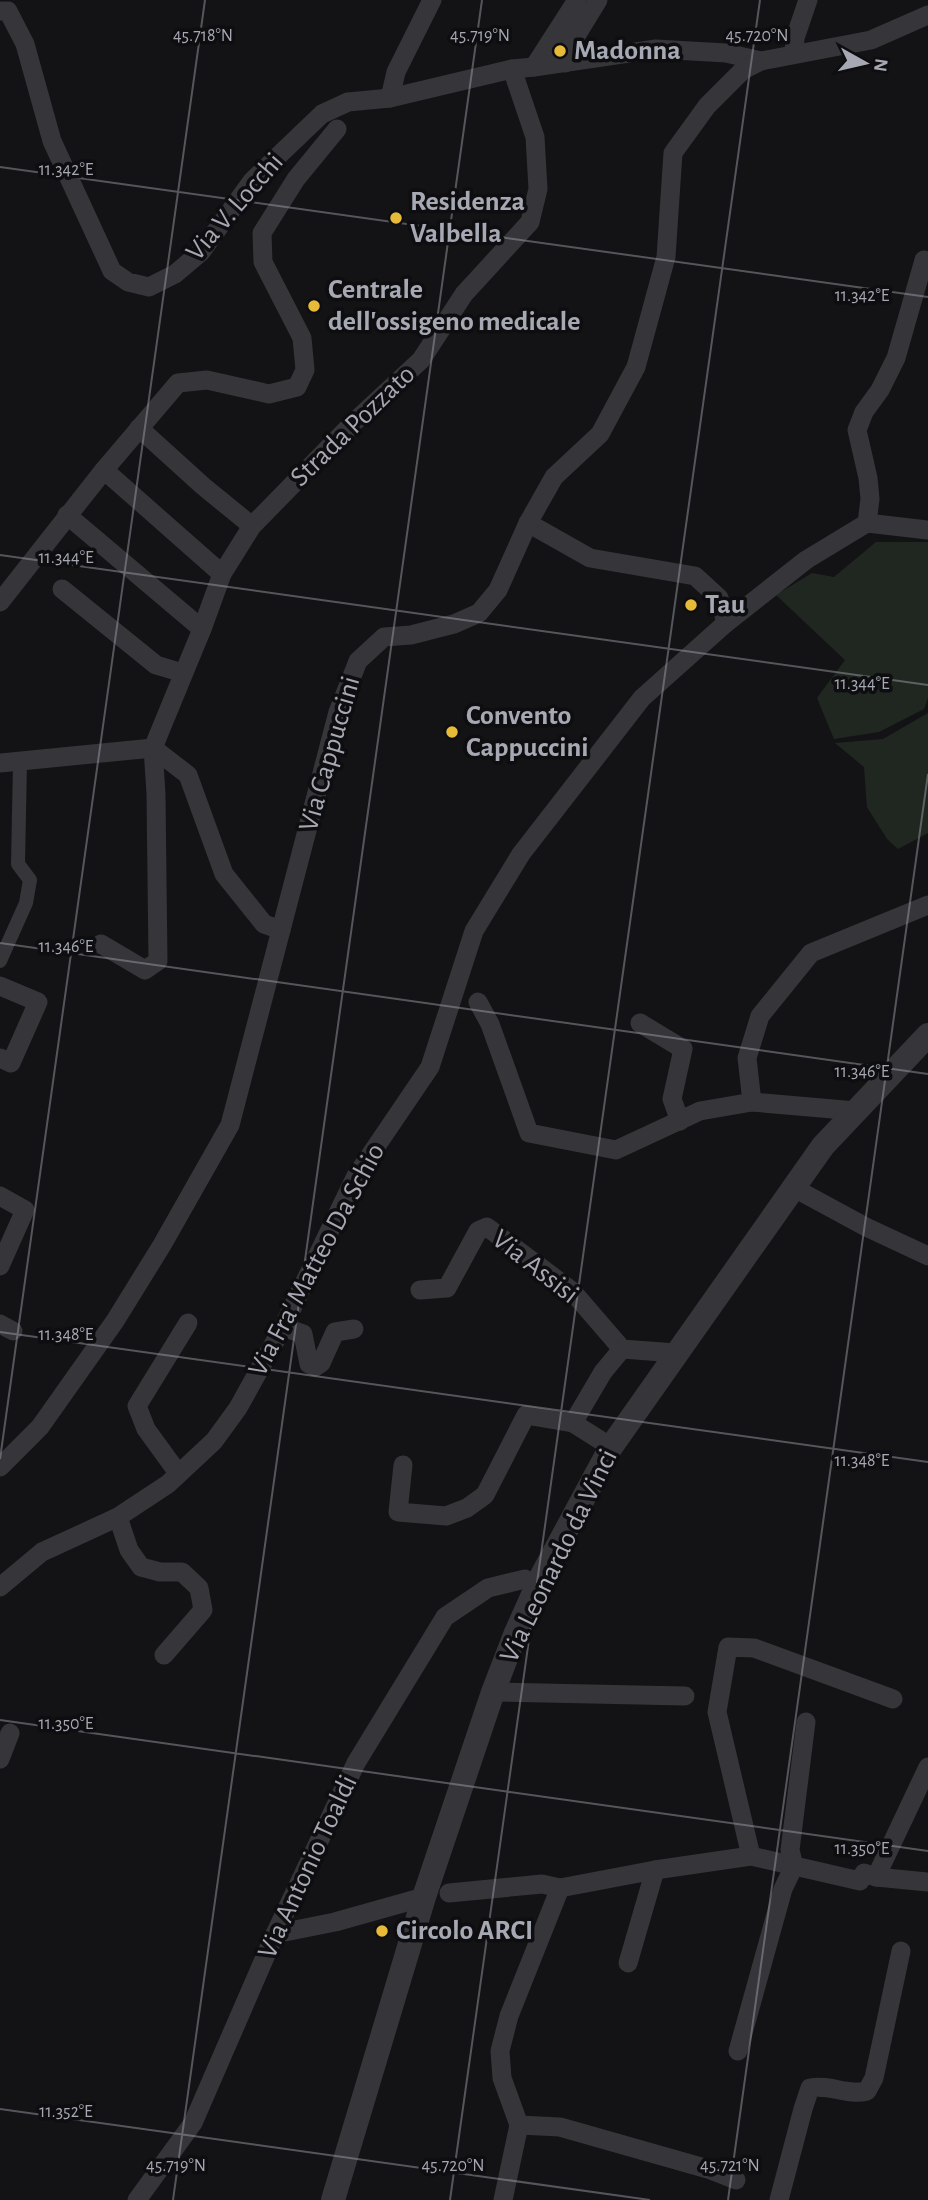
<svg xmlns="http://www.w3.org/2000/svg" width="928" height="2200" font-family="'Alegreya Sans',sans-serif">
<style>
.green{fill:#202721}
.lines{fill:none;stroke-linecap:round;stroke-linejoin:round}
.pedestrian{stroke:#35353a;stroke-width:14}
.minor{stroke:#35353a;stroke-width:19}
.tertiary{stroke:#35353a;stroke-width:24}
.ticks{fill:none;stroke:#a6a9b4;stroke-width:2;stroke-opacity:0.45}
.poi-dot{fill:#e7bb39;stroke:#0e0e10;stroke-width:2.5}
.labels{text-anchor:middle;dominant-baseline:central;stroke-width:7;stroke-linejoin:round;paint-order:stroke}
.poi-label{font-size:28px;font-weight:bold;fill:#a6a9b4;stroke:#0e0e10;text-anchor:start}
.street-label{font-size:28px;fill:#a6a9b4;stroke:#0e0e10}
.ticks-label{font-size:18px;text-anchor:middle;fill:#a6a9b4;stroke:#0e0e10;stroke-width:7;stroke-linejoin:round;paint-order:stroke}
</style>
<rect width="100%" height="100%" fill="#131315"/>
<!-- green -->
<g class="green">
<polygon points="876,542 928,542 928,698 924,709 879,732 834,739 817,698 845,660 776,595 812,573 834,577"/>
<polygon points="928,713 928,833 898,849 887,839 867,807 864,767 835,743 883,739"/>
</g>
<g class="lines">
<!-- pedestrian -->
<polyline class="pedestrian" points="0,961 26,903 30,880 18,864 20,762"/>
<!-- minor -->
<g class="minor">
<polyline points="0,11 8,11 25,44 52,141 112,271 128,282 149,287 175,274 201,252 252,181 322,114 348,102 390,98 512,69 534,67 656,49 726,53 761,61"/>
<polyline points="794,53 795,38 808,0"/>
<polyline points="565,63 571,44 598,0"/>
<polyline points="534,67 577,0"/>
<polyline points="390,98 396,72 432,0"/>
<polyline points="139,428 203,486 252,526"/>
<polyline points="104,470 222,574"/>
<polyline points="67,515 202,629"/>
<polyline points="528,523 590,558 695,576 719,598 726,623"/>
<polyline points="867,523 928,530"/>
<polyline points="62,589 156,665 183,673"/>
<polyline points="0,602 104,470 178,383 207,380 269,394 297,387 305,370 302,338 263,262 262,233 296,179 337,129"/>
<polyline points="0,763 153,748 188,775 224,874 264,924 281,930"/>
<polyline points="101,944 145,970 158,961 156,794 153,748 202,629 222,574 252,526 352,424 421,360 464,294 530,222 538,189 535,137 512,69"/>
<polyline points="0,986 38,1002 11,1063 0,1058"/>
<polyline points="478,1002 490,1024 529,1133 616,1150 700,1111 752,1102 856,1111"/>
<polyline points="640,1023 683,1049 672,1099 680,1121"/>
<polyline points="752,1102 747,1058 760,1016 811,953 928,905"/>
<polyline points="794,1188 866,1227 928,1256"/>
<polyline points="0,1196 25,1210 0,1266"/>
<polyline points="420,1290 447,1288 478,1231 487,1227 572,1291 622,1349 676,1353"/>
<polyline points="0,1324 13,1331"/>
<polyline points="283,1327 303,1334 309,1364 315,1367 321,1363 335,1332 354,1329"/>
<polyline points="611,1447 573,1423 603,1372 622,1349"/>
<polyline points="403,1465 398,1512 446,1516 467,1508 485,1495 526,1415 573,1423"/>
<polyline points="0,1467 40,1427 115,1321 162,1245 230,1125 338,712 358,661 384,637 411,635 454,624 479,613 498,590 528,523 554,477 600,434 636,367 666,257 673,153 707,106 743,70 761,61 871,40 928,15"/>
<polyline points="178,1473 146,1429 137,1406 188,1323"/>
<polyline points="118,1517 129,1550 141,1567 160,1572 182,1572 199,1588 203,1610 164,1655"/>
<polyline points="0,1587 42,1552 118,1517 168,1484 214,1441 238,1408 283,1327 356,1176 430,1067 474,931 521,854 642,698 726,623 806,560 867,523 870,499 868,478 857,430 864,412 880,390 896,358 924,260"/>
<polyline points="493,1692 685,1696"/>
<polyline points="0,1759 10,1733"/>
<polyline points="751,1856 717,1712 728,1647 754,1648 893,1699"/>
<polyline points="876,1877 928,1767"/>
<polyline points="449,1893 542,1884 560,1888 655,1870 751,1856 860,1881 864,1873 876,1877 928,1882"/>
<polyline points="275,1934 335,1922 424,1897"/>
<polyline points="628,1963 655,1870"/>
<polyline points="738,2051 783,1889 794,1866 790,1850 806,1722"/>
<polyline points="519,2125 560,2127 708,2169 736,2180"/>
<polyline points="137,2200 193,2123 275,1934 356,1763 445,1617 488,1588 525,1579"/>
<polyline points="503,2200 519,2125 502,2078 500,2051 509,2016 560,1888"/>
<path d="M779,2200L803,2109L810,2088C830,2084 848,2096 867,2091L874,2078L901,1951"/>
</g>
<!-- tertiary -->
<polyline class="tertiary" points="333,2200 424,1897 493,1692 515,1635 540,1579 611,1447 823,1146 928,1035"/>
</g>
<!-- ticks -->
<path class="ticks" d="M0,167L928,297M0,555L928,685M0,943L928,1074M0,1332L928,1462M0,1459L205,0M0,1720L928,1851M0,2109L650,2200M173,2200L482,0M450,2200L760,0M728,2200L928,774"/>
<!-- markers -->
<g class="poi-dot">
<circle cx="560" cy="51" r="7"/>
<circle cx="396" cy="218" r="7"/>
<circle cx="314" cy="306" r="7"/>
<circle cx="691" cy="605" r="7"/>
<circle cx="452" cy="732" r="7"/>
<circle cx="382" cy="1931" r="7"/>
</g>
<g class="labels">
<!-- poi labels -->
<g class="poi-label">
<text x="574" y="51">Madonna</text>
<text x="410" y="202">Residenza<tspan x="410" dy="32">Valbella</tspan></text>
<text x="328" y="290">Centrale<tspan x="328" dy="32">dell'ossigeno medicale</tspan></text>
<text x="705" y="605">Tau</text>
<text x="466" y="716">Convento<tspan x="466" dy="32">Cappuccini</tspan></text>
<text x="396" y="1931">Circolo ARCI</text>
</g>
<!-- street labels -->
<g class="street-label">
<text transform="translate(235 207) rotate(-49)">Via V. Locchi</text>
<text transform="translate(353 426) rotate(-44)">Strada Pozzato</text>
<text transform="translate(330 754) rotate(-74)">Via Cappuccini</text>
<text transform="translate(317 1260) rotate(-62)">Via Fra' Matteo Da Schio</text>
<text transform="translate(535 1267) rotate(38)">Via Assisi</text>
<text transform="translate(559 1556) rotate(-64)">Via Leonardo da Vinci</text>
<text transform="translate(308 1867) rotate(-65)">Via Antonio Toaldi</text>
</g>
</g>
<g class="ticks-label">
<text x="203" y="41">45.718°N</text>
<text x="480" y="41">45.719°N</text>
<text x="757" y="41">45.720°N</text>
<text x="66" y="175">11.342°E</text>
<text x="862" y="301">11.342°E</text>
<text x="66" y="563">11.344°E</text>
<text x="862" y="689">11.344°E</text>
<text x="66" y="952">11.346°E</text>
<text x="862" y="1077">11.346°E</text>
<text x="66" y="1340">11.348°E</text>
<text x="862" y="1466">11.348°E</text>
<text x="66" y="1729">11.350°E</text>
<text x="862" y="1854">11.350°E</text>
<text x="66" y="2117">11.352°E</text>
<text x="176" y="2171">45.719°N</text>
<text x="453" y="2171">45.720°N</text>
<text x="730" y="2171">45.721°N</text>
</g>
<!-- north arrow -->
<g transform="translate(865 63) rotate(98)" stroke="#0e0e10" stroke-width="5" paint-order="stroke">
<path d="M0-5L12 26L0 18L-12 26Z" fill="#a6a9b4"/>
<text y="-10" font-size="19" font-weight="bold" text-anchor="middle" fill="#a6a9b4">N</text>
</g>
</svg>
